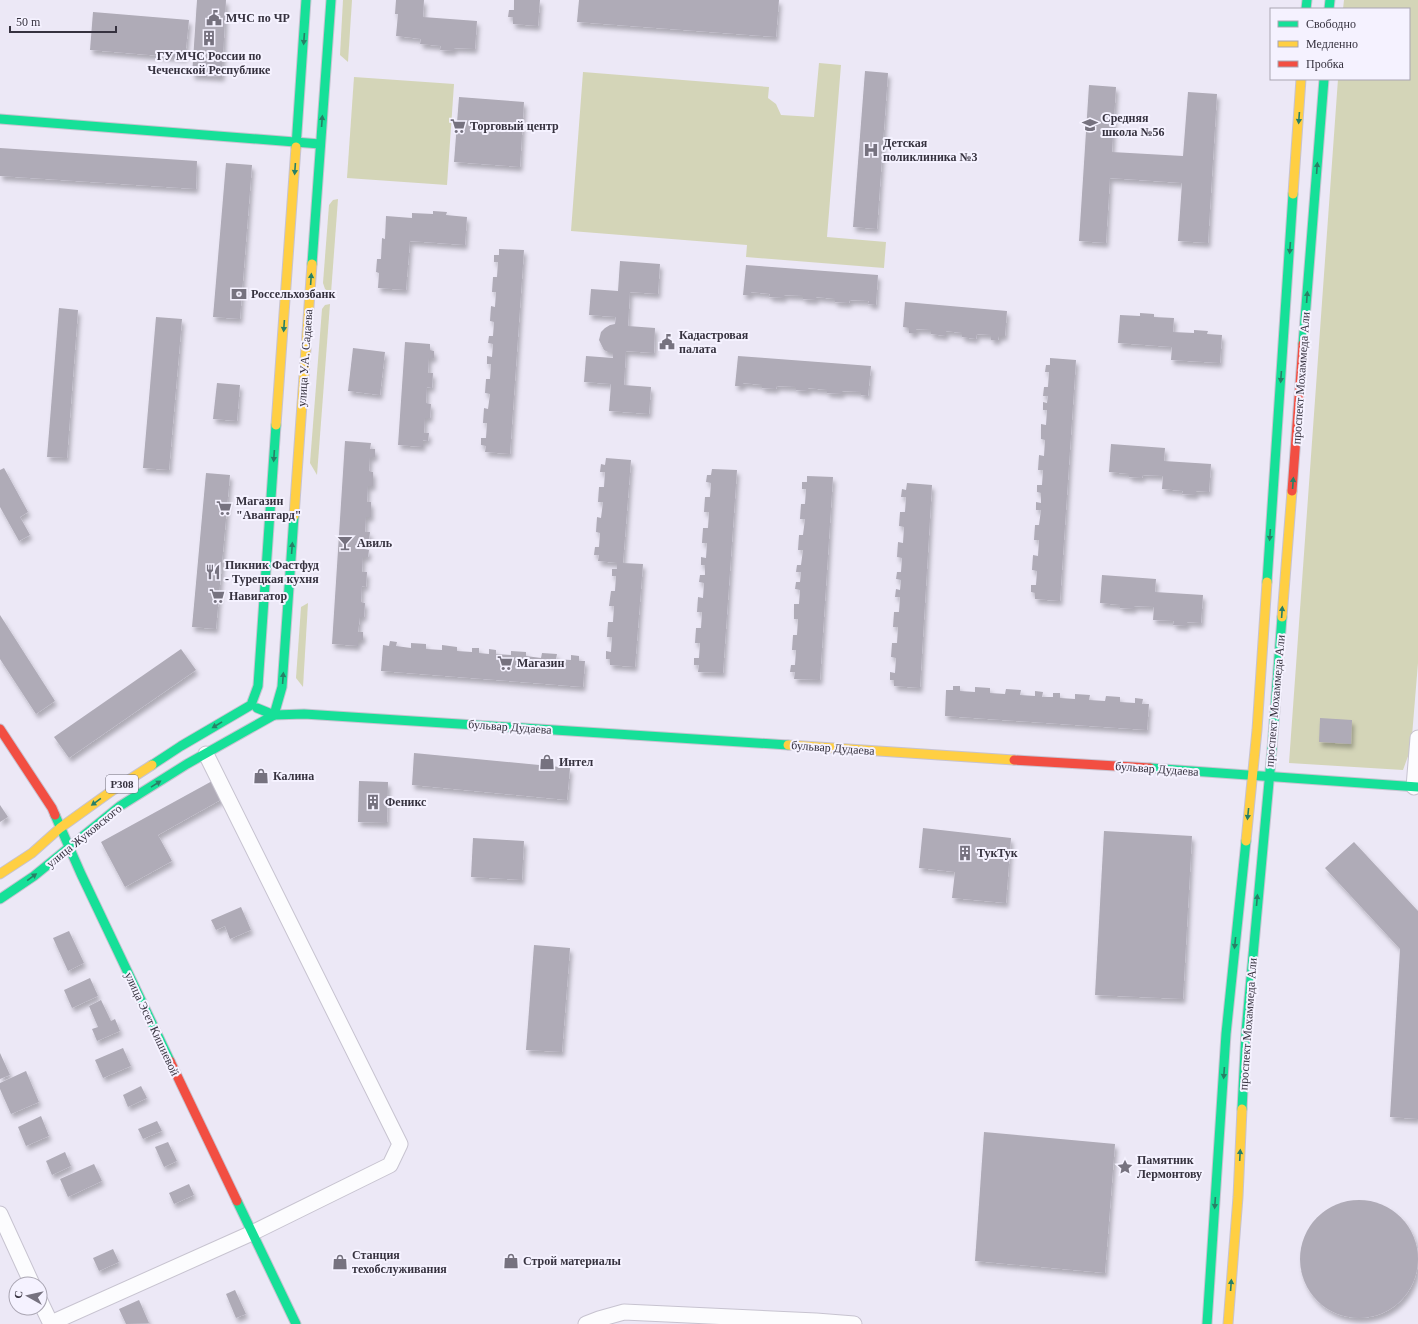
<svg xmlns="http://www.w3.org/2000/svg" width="1418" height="1324" font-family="'Times New Roman',serif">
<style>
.green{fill:#d4d5b8}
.building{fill:#afabb7;filter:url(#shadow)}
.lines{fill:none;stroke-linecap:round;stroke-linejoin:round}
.street-casing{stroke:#c7c3d0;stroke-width:17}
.fast-casing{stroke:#c7c3d0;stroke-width:11}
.slow-casing{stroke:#c7c3d0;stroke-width:11}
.jam-casing{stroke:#c7c3d0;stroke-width:11}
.street{stroke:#fcfcfe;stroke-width:15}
.fast{stroke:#16e098;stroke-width:9}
.slow{stroke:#ffcf43;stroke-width:9}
.jam{stroke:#f24e42;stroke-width:9}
.oneway{fill:#288067}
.labels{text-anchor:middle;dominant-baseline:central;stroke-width:4;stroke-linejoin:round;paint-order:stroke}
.shield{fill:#f5f2ff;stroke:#6f6c79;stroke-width:1}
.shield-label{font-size:11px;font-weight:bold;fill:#36323f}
.poi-label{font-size:12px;font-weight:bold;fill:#36323f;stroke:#f5f2ff;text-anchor:start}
.street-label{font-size:12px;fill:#36323f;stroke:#f5f2ff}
</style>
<defs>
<filter id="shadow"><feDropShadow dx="2.5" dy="4.5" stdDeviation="2" flood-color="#0004"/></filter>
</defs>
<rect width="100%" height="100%" fill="#ece8f6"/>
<!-- green -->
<g class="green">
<polygon points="343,0 352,0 348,62 340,55"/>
<polygon points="1344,0 1418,0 1418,663 1411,748 1403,770 1289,763 1338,79 1409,79 1409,9 1343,9"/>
<polygon points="819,63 841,65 827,237 886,242 884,268 746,257 747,245 571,231 583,72 769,87 768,98 776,104 781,115 814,117"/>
<polygon points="354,77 454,84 447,185 347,178"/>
<polygon points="338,199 331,293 325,289 323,283 329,205 333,200"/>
<polygon points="330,304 317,475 310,463 322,309 325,305"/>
<polygon points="308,603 303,687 296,678 301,607"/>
</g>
<!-- building -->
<g class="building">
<polygon points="197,0 226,0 222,77 192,75"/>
<polygon points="396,0 424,0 423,17 477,21 475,49 454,48 454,51 440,50 441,46 420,44 421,39 396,36 398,14 395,14"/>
<polygon points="514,0 540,0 538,26 513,24 513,17 508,17 509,10 514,10"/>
<polygon points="579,0 779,0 776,37 577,22"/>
<polygon points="93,12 189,20 185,58 90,50"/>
<polygon points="865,71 888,73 877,229 853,227"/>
<polygon points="1089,85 1116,87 1112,152 1183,156 1188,92 1217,94 1208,243 1178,241 1182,183 1110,178 1106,243 1079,241"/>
<polygon points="459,97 524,102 520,167 454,162"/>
<polygon points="0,148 197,161 196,189 0,176"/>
<polygon points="226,163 252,165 240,319 213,317"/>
<polygon points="433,211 447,212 446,215 467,217 465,245 410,241 406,290 378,288 379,273 376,272 377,259 381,259 382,238 385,239 386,216 412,218 412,213 433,214"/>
<polygon points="499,249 524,250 510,454 485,452 486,446 481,445 481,438 486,438 487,423 483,423 484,408 488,409 490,394 485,393 486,379 490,379 491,364 487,364 487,356 492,357 493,344 488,343 489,336 493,336 494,322 490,321 491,306 495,307 496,292 492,292 493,277 497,277 498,262 494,262 494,255 499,255"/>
<polygon points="620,261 660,264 658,294 630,292 628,326 655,328 654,353 626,351 624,385 651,387 649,414 609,411 611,384 584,382 586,356 613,358 613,352 608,352 604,350 599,340 601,332 605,328 610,325 615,324 616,317 589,315 591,289 618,291"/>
<polygon points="746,265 878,275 876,305 868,304 869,301 850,300 849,303 835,302 835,299 816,297 816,300 803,299 803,296 784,295 784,298 769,297 770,294 751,292 751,295 743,295"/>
<polygon points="905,302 1007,311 1005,336 999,336 998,340 991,340 991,335 977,334 976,339 962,337 962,333 946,331 946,336 931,334 931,330 916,329 916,333 909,333 909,328 903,327"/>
<polygon points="59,308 78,310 67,458 47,457"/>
<polygon points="1140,313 1154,314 1154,317 1174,318 1173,332 1194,333 1194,330 1208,331 1207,334 1222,335 1220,363 1171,360 1172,347 1118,343 1120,315 1140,316"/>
<polygon points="156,317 182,319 169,470 143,468"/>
<polygon points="405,342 430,344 430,350 434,351 434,358 429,358 428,373 433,373 432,388 427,387 426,403 431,404 430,418 425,418 424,433 429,433 428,441 423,440 423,447 398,445"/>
<polygon points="353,348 385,352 380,395 348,391"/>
<polygon points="738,356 871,366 868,396 861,395 861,392 842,391 842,394 827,393 827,390 808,388 808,391 796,390 796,387 777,386 776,389 762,388 762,385 743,383 743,386 735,386"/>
<polygon points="1050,358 1076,360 1060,601 1035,599 1035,593 1031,592 1031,585 1036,585 1037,571 1032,570 1033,555 1038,556 1039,540 1034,540 1035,525 1039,525 1041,510 1036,510 1036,502 1041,503 1041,493 1037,492 1037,485 1042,485 1043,470 1038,470 1039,455 1044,456 1045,440 1041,439 1041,424 1046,425 1047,410 1043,410 1043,402 1047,403 1048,396 1043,396 1044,387 1048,387 1049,372 1045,372 1046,365 1050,365"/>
<polygon points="217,383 240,385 237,421 213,419"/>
<polygon points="345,441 371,443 370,449 375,449 375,457 370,457 369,471 373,472 373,486 368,486 367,502 371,502 371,517 366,517 365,532 370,532 369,540 365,539 364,549 369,550 368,557 363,557 362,572 367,572 366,587 362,586 361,602 365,603 364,617 360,617 358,632 363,632 363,640 358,640 358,646 332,644"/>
<polygon points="1111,444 1165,448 1164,461 1211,464 1209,492 1196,491 1196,495 1182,494 1183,491 1162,489 1163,476 1143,475 1142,478 1129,477 1129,474 1109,472"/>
<polygon points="606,458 631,460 623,563 643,564 635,667 610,665 610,659 606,659 606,651 611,652 612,637 607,637 608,622 613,622 614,606 609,606 611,591 615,591 616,576 612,576 612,569 617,569 617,563 598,561 599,555 594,555 595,547 599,547 600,533 596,532 597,517 601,518 603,502 598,502 599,487 604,487 605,472 600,472 601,464 605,465"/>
<polygon points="4,468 28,512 20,517 30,535 19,541 0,507 0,470"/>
<polygon points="712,469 737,470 723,673 698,672 699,665 694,665 694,658 699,658 700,643 695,643 696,628 701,628 702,612 697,612 698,597 703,598 704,583 699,582 700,575 705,575 705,565 701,565 701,557 706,558 707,543 702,543 703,528 708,528 709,512 704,512 705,497 710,497 711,483 706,482 707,475 711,475"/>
<polygon points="206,473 230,475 216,629 192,627"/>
<polygon points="807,476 833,477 820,680 794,679 795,672 790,672 791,665 795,665 796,650 792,650 793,635 797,635 798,619 794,619 794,604 799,604 800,590 795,589 796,582 800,582 801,572 796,572 797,565 801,565 803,550 798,550 799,535 803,535 805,519 800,519 801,504 805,504 806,489 802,489 802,482 807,482"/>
<polygon points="907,483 932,485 920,688 894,686 894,680 890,680 890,672 895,673 896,658 891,657 892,643 897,643 898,627 893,627 894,612 899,612 900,597 895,597 896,589 900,590 901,580 896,579 897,572 901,572 902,558 897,557 898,542 903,543 904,527 899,526 900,512 905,512 906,497 901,497 902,489 906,490"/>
<polygon points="1102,575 1156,579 1155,592 1203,595 1201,623 1187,622 1187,626 1173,625 1174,621 1153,620 1154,607 1134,606 1134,609 1120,608 1120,605 1100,603"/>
<polygon points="0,615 55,701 36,714 0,659"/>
<polygon points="390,641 397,642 396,646 411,648 411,643 426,644 426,649 442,650 442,645 457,647 457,651 472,652 472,648 479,648 479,653 489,654 489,649 496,650 496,654 511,655 511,651 526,652 526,656 541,658 542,653 557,654 556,659 571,660 571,655 579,656 579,661 585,661 583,687 381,671 383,645 389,646"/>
<polygon points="181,649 196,670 69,758 54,737"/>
<polygon points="953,686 960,686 960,691 975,692 975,687 990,688 990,693 1005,694 1006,689 1021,690 1020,695 1035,696 1035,691 1043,692 1042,697 1053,697 1053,693 1060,693 1060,698 1075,699 1075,694 1090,695 1089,700 1105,701 1106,696 1120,697 1120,702 1135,703 1135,698 1143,699 1142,704 1149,704 1147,730 945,716 946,690 953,690"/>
<polygon points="1320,718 1352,720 1351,744 1319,742"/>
<polygon points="414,753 570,768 567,800 412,785"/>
<polygon points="214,780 224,798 158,835 172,861 125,887 101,842"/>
<polygon points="359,781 388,782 387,823 358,822"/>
<polygon points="0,805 8,817 0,822"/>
<polygon points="923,828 1011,838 1006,903 952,898 955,872 919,868"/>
<polygon points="1104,831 1192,836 1183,999 1095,995"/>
<polygon points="473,838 524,841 522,880 471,877"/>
<polygon points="1354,842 1418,911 1418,1119 1390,1117 1400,949 1325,868"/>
<polygon points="241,907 251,930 230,939 225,926 216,930 211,920"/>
<polygon points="69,931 84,963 68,971 53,938"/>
<polygon points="534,945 570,948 562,1052 526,1050"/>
<polygon points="90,978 98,996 72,1008 64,990"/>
<polygon points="101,1000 111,1021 115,1019 120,1031 97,1041 92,1029 98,1027 89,1006"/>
<polygon points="123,1048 131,1066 103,1078 95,1060"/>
<polygon points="0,1053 10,1075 0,1079"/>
<polygon points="26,1071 39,1102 11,1114 0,1089 0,1083"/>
<polygon points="141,1086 147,1098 128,1107 123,1095"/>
<polygon points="41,1116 49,1136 26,1146 18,1127"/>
<polygon points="157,1121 162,1131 143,1139 138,1129"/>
<polygon points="984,1132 1115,1144 1105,1273 975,1261"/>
<polygon points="168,1142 177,1161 164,1167 155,1147"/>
<polygon points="65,1152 71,1166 52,1175 46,1161"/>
<polygon points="94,1164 102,1181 68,1197 60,1179"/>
<polygon points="189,1184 194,1195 174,1204 169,1193"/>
<circle cx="1359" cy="1259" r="59"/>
<polygon points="113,1249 119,1262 99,1271 93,1258"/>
<polygon points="235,1290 246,1314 236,1318 226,1294"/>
<polygon points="139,1300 149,1323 126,1324 119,1309"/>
</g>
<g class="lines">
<defs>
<g id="street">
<polyline points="1414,787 1418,738"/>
<polyline points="0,1214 32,1284"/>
<polyline points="40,1301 51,1324"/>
<polyline points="51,1323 252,1233 390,1165 400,1144 206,754"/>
<polyline points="586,1324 599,1319 624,1312 816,1321 854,1324"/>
</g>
<g id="fast">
<polyline points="1306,9 1307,0"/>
<polyline points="1329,9 1330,0"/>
<polyline points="0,119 320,144"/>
<polyline points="296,147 306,0"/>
<polyline points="312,264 331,0"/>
<polyline points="1303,344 1324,79"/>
<polyline points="1267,582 1293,194"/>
<polyline points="257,708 274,715 304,714 788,745"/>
<polyline points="152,765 181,746 251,705 258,686 276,425"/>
<polyline points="1150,768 1418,787"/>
<polyline points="55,815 81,874 170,1061"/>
<polyline points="0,899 34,876 120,806 187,764 274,715 282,687 294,516"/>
<polyline points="1242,1109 1246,1032 1272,749 1282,617"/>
<polyline points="237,1201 296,1324"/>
<polyline points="1207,1324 1226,1034 1246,841"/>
</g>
<g id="slow">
<polyline points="1293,194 1301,79"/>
<polyline points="276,425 296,147"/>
<polyline points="294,516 312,264"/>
<polyline points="1282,617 1292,491"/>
<polyline points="788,745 1014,760"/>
<polyline points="1246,841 1257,730 1267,582"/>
<polyline points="0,874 32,853 60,828 113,790 152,765"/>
<polyline points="1228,1324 1238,1197 1242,1109"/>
</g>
<g id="jam">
<polyline points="1292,491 1303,344"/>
<polyline points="0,729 52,808 55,815"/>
<polyline points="1014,760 1150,768"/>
<polyline points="170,1061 237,1201"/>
</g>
</defs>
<!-- street casing -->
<use href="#street" class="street-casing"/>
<!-- fast casing -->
<use href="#fast" class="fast-casing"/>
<!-- slow casing -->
<use href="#slow" class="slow-casing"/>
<!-- jam casing -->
<use href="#jam" class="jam-casing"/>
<!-- street -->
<use href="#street" class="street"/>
<!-- fast -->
<use href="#fast" class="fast"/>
<!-- slow -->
<use href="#slow" class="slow"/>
<!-- jam -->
<use href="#jam" class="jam"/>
</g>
<!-- one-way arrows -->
<defs><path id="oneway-solid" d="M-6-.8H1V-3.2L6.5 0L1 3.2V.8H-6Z"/></defs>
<g class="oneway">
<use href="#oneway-solid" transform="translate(304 39) rotate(94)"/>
<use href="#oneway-solid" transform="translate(1299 118) rotate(94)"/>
<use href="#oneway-solid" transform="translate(322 121) rotate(-86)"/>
<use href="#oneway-solid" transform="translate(1317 168) rotate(-86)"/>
<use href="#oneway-solid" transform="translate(295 169) rotate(94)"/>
<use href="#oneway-solid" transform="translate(1290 248) rotate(94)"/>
<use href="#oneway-solid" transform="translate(311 279) rotate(-86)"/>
<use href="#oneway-solid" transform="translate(1307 297) rotate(-86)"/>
<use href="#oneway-solid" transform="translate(284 326) rotate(94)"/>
<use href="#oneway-solid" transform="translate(1281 377) rotate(94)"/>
<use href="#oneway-solid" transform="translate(274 456) rotate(94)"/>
<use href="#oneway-solid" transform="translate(1293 483) rotate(-86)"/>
<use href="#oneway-solid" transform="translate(1270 535) rotate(94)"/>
<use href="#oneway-solid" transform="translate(292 548) rotate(-86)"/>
<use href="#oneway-solid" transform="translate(1282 612) rotate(-86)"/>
<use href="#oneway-solid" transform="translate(283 678) rotate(-86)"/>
<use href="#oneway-solid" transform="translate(217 725) rotate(149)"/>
<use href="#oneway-solid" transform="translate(156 784) rotate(-32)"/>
<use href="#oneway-solid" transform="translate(96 802) rotate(144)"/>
<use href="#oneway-solid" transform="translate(1248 814) rotate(96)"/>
<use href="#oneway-solid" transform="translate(32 877) rotate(-36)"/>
<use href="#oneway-solid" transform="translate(1257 900) rotate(-85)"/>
<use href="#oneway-solid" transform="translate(1235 943) rotate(96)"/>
<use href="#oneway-solid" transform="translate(1224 1073) rotate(94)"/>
<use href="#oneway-solid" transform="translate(1240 1155) rotate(-87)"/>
<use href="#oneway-solid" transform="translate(1215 1203) rotate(94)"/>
<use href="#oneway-solid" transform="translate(1231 1285) rotate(-86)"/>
</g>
<!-- icons -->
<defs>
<symbol id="civic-bare" viewBox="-9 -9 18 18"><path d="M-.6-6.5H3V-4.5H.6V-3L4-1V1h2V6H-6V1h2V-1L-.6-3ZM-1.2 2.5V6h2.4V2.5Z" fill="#76727f" stroke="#f5f2ff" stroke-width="2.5" paint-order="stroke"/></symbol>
<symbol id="building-bare" viewBox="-9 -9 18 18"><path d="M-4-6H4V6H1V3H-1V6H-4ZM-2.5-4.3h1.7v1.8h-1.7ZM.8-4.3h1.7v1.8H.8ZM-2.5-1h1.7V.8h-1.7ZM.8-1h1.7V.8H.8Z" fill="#76727f" stroke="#f5f2ff" stroke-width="2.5" paint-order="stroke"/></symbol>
<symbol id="school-bare" viewBox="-9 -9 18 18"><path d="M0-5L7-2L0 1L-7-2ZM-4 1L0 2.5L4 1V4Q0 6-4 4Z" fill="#76727f" stroke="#f5f2ff" stroke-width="2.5" paint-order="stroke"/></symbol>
<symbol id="supermarket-bare" viewBox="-9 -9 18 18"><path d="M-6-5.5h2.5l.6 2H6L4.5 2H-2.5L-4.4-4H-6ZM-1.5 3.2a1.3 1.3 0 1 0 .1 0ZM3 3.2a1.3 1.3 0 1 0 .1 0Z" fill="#76727f" stroke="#f5f2ff" stroke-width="2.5" paint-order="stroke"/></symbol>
<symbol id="hospital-bare" viewBox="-9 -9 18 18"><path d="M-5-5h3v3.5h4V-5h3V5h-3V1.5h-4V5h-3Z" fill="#76727f" stroke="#f5f2ff" stroke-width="2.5" paint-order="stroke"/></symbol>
<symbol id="bank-bare" viewBox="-9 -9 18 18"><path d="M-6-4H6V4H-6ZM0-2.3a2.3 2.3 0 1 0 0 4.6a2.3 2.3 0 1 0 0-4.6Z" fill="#76727f" stroke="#f5f2ff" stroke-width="2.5" paint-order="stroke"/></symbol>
<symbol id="bar-bare" viewBox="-9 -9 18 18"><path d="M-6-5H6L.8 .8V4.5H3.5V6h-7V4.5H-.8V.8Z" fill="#76727f" stroke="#f5f2ff" stroke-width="2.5" paint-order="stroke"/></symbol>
<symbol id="restaurant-bare" viewBox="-9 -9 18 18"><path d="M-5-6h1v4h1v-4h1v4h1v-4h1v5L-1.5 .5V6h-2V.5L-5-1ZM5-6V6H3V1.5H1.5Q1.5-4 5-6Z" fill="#76727f" stroke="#f5f2ff" stroke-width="2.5" paint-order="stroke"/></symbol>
<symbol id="shop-bare" viewBox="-9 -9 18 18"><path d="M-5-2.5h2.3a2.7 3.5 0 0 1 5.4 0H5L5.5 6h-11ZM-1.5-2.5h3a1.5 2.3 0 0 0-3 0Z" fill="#76727f" stroke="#f5f2ff" stroke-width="2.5" paint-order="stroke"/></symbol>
<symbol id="sight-bare" viewBox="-9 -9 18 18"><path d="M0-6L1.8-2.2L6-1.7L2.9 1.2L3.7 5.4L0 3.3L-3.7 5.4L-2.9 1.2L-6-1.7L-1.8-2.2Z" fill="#76727f" stroke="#f5f2ff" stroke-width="2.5" paint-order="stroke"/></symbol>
</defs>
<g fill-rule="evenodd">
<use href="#civic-bare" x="203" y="7" width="22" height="22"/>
<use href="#building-bare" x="198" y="27" width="22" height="22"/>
<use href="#school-bare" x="1079" y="114" width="22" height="22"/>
<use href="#supermarket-bare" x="447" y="115" width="22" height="22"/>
<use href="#hospital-bare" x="860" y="139" width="22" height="22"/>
<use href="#bank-bare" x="228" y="283" width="22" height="22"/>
<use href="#civic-bare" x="656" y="331" width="22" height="22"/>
<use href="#supermarket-bare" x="213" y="497" width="22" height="22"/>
<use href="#bar-bare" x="334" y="532" width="22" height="22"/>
<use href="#restaurant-bare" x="202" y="561" width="22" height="22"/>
<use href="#supermarket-bare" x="206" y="585" width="22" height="22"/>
<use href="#supermarket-bare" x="494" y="652" width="22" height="22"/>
<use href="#shop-bare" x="536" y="751" width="22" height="22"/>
<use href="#shop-bare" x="250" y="765" width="22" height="22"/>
<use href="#building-bare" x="362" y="791" width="22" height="22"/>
<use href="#building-bare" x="954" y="842" width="22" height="22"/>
<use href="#sight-bare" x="1114" y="1156" width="22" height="22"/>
<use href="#shop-bare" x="500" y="1250" width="22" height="22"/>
<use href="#shop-bare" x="329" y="1251" width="22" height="22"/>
</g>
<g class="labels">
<!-- shield labels -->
<rect class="shield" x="106" y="775" width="32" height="18" rx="3"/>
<g class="shield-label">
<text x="122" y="784">P308</text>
</g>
<!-- poi labels -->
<g class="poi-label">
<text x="226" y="18">МЧС по ЧР</text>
<text x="209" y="56" text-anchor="middle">ГУ МЧС России по<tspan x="209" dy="14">Чеченской Республике</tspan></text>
<text x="1102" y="118">Средняя<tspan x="1102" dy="14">школа №56</tspan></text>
<text x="470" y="126">Торговый центр</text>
<text x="883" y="143">Детская<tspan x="883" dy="14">поликлиника №3</tspan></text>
<text x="251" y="294">Россельхозбанк</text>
<text x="679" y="335">Кадастровая<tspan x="679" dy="14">палата</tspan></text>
<text x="236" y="501">Магазин<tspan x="236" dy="14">"Авангард"</tspan></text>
<text x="357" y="543">Авиль</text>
<text x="225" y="565">Пикник Фастфуд<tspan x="225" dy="14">- Турецкая кухня</tspan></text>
<text x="229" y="596">Навигатор</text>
<text x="517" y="663">Магазин</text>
<text x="559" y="762">Интел</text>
<text x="273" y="776">Калина</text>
<text x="385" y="802">Феникс</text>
<text x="977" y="853">ТукТук</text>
<text x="1137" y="1160">Памятник<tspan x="1137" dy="14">Лермонтову</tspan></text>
<text x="352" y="1255">Станция<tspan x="352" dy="14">техобслуживания</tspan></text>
<text x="523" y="1261">Строй материалы</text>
</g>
<!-- street labels -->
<g class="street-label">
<text transform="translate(305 358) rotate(-86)">улица У.А. Садаева</text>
<text transform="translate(1301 378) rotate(-86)">проспект Мохаммеда Али</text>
<text transform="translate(1275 701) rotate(-85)">проспект Мохаммеда Али</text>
<text transform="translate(510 727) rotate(4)">бульвар Дудаева</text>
<text transform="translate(833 748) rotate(4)">бульвар Дудаева</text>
<text transform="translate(1157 769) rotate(4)">бульвар Дудаева</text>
<text transform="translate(84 836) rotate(-39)">улица Жуковского</text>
<text transform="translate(152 1024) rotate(65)">улица Эсет Кишиевой</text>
<text transform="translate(1248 1024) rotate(-86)">проспект Мохаммеда Али</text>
</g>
</g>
<!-- legend -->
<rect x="1270" y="8" width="140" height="72" fill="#f5f2ff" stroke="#a9a5b2"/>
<rect x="1278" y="21" width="20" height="6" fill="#16e098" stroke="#a9a5b2"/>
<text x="1306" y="28" font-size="12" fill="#36323f">Свободно</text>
<rect x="1278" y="41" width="20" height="6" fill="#ffcf43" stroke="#a9a5b2"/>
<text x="1306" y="48" font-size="12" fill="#36323f">Медленно</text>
<rect x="1278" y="61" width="20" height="6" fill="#f24e42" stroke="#a9a5b2"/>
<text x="1306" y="68" font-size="12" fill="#36323f">Пробка</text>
<!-- north arrow -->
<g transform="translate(28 1296) rotate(278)"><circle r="19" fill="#f5f2ff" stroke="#a9a5b2"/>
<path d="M0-3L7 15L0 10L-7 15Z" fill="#76727f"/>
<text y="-6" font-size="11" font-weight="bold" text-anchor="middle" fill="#36323f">С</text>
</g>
<!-- scale -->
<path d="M10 26v6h106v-6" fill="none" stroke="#36323f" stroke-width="2"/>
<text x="16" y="26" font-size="12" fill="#36323f" stroke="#f5f2ff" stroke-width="3" paint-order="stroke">50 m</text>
</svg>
